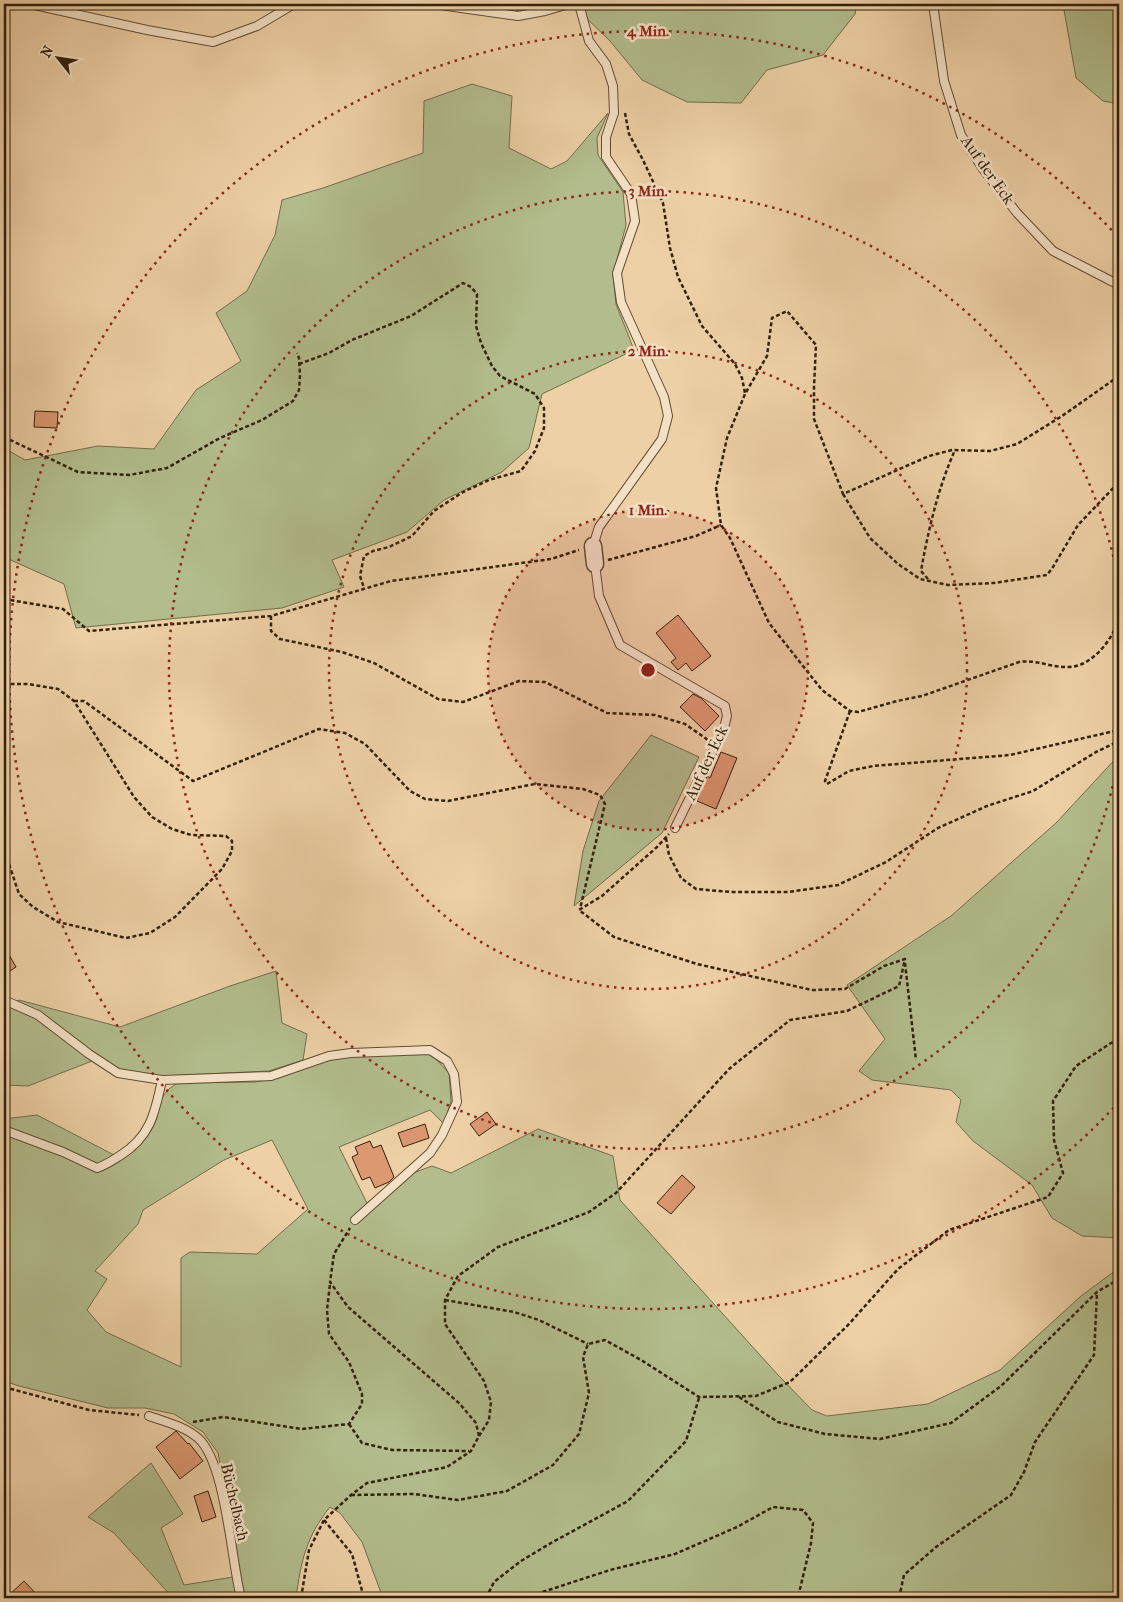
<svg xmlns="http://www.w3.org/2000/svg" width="1123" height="1602" font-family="'IM FELL French Canon',serif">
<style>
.green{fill:#b2bc8c;stroke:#726e4c;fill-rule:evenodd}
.building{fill:#dc9871;stroke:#32210d}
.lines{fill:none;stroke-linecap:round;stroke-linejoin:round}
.service-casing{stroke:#614d33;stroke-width:10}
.minor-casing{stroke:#614d33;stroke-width:19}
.path{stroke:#32210d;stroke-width:2.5;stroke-dasharray:4 2.5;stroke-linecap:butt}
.service{stroke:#f4e0c5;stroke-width:8}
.minor{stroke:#f4e0c5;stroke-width:16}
.ring{fill:none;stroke:#8f2418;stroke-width:2.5;stroke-dasharray:2.5 5}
.labels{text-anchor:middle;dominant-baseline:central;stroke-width:5;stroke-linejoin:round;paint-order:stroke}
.street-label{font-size:16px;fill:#32210d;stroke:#f4e0c5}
.centre{fill:#8f2418;stroke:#f4e0c5;stroke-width:2.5}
.ring-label{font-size:15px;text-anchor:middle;font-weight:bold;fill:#8f2418;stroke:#f4e0c5;stroke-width:5;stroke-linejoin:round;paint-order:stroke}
</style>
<rect width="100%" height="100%" fill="#eed0a6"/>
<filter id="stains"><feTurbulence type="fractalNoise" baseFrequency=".004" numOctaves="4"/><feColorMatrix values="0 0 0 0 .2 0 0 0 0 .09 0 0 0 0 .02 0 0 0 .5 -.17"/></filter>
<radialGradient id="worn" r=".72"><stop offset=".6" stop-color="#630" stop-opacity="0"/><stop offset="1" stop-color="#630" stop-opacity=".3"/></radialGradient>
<!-- green -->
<g class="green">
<polygon points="504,4 558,4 522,13"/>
<polygon points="576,4 857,4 855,14 823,55 767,70 741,103 687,102 642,80 610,41 579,11"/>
<polygon points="1063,4 1119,4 1119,104 1103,101 1076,78"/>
<polygon points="472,84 512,96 509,148 551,169 567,161 608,113 597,138 598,155 623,192 626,225 613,275 616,304 634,350 542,394 529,448 502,472 444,500 407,532 332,560 344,587 282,608 76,628 64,584 4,557 4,448 25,460 98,446 154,449 196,390 241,361 216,313 247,291 275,235 282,200 323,188 423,153 424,101"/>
<polygon points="651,735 699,757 662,833 574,906 583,851 599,801"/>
<polygon points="1119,755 1119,1238 1082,1236 1052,1218 1032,1185 973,1141 956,1122 961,1100 951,1090 872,1080 859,1071 885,1039 847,985 951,916 1056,823"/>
<polygon points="276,971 282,1023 307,1034 303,1060 269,1071 162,1076 127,1072 92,1061 28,1086 4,1085 4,1012 19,1000 120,1027 230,986"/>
<path d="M428,1054L435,1058L449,1073L451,1101L444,1124L430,1110L339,1147L367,1203L413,1173L432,1166L451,1173L538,1129L613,1156L620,1200L778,1375L812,1410L827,1416L928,1404L1000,1370L1081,1296L1119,1268V1598H383L362,1542L340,1513L330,1507C306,1537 301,1561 296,1598H244L218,1453L203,1432L174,1414L145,1408H108L19,1386L4,1381V1119L37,1115L114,1155L118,1160C130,1152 142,1144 150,1132C164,1112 153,1096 178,1083L255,1082L274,1079L325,1061L351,1056ZM272,1140L308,1209L257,1254L190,1252L181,1258V1367L106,1332L87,1310L107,1279L95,1271L138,1224L143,1210L224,1160Z"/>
<polygon points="151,1463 183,1514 161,1528 184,1585 233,1577 238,1598 173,1598 114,1533 88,1517"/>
</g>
<!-- building -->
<g class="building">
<polygon points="35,411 58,412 57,428 34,427"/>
<polygon points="678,615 711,656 692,671 686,663 678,670 671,662 676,658 656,633"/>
<polygon points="693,694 701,698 719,716 705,731 680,707"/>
<polygon points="721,752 737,758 716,809 697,801 707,776 710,778"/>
<polygon points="4,946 16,967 4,975"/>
<polygon points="487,1112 496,1124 479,1136 470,1124"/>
<polygon points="425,1124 429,1138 403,1147 398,1133"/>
<polygon points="370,1141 373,1148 381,1145 394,1177 389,1182 375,1188 370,1177 362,1180 352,1157 358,1154 355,1147"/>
<polygon points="682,1175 695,1187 671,1214 657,1203"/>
<polygon points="176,1431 188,1444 189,1443 203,1461 180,1479 156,1447"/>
<polygon points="208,1491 216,1517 202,1522 194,1496"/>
<polygon points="24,1581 40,1598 6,1598"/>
</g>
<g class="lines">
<defs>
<g id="service">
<polyline points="30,4 147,30 213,42 257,26 294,4"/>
<polyline points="433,4 518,16 545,11 569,4"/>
<polyline points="579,4 589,41 606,64 613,86 614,113 606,137 606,157 631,194 635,221 617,273 621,302 664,397 668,416 662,439 599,527 593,546"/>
<polyline points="933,4 944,81 961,135 983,169 1017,213 1053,251 1119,285"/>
<polyline points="595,564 599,596 620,645 725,706 727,716 724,728 675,828"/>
<polyline points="4,1000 38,1015 89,1054 118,1073 162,1080"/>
<path d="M4,1130L63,1152L97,1168C106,1165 113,1160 121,1155C151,1136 155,1112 162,1080L271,1076L329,1056L351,1053L430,1050L447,1061L454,1074L457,1102L442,1135L430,1153L355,1220"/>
<path d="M149,1416C166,1422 184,1426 198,1438C226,1463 231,1560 241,1598"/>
</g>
<polyline id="minor" points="593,546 595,564"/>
</defs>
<!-- service casing -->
<use href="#service" class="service-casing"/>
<!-- minor casing -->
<use href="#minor" class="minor-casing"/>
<!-- path -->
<g class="path">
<polyline points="625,113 629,134 643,160 663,203 670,248 678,277 702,326 735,364 742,378 745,393"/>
<polyline points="299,364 329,353 352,340 411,316 463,283 471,287 477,294 476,326 481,343 492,366 500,376 535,394 544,408 544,428 535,451 521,471 489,480 463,492 434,511 412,536 389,547 373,551 364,556 360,576 364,588"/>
<path d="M1119,376L1062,416L1017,444L990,451L952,450L929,456L843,494L814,419V387L816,345L787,311L772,318L767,356L745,394L727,438L716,488L721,525L730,538L769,623L822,690L850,711L858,712L897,701L922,696L1019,662C1036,659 1052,668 1069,667C1093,666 1113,639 1119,618"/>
<polyline points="4,437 78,472 129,475 167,468 220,438 262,420 293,401 299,390 300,375 299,358 297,353"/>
<polyline points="843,494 870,538 898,564 920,579 948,585 994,583 1047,575 1053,567 1078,525 1119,482"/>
<polyline points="608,560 696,536 721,525"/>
<path d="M928,579L921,571C928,531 938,488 955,450"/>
<polyline points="4,599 63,609 89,631 271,616 391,581 551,559 579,550"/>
<polyline points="271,616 271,631 280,639 342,652 374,663 438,699 463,702 519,681 545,682 607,713 655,715 685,724 708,740"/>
<polyline points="4,684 28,684 58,689 74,701 134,797 152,817 172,829 191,835 226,836 232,841 232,851 222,869 175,917 150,933 126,938 58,922 33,907 19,894 4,849"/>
<polyline points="74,701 84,701 193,781 319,729 345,733 365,744 410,791 425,799 448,801 535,784 583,789 600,795 605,804 580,909"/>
<polyline points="850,711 825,781 827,784 849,771 873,766 1010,755 1119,730"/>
<polyline points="666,838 669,855 681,878 696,889 731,892 788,892 838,885 886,862 938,828 987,806 1033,791 1096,752 1119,741"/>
<polyline points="905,963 916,1060"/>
<polyline points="445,1300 514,1312 539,1320 588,1344"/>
<polyline points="4,1387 89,1410 139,1415"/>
<polyline points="739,1397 778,1422 825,1434 880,1439 951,1423 1001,1386 1097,1292 1119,1279"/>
<polyline points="193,1422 223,1417 302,1429 349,1424 362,1404 362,1394 349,1362 329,1334 327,1310 330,1284"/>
<polyline points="349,1424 362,1443 392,1450 469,1451"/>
<polyline points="479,1436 489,1420 491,1402 484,1381 445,1324 445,1300 458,1276 498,1247 589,1212 616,1193 729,1069 790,1020 847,1011 899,986 905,959 884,966 845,989 812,990 697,964 614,937 579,910 602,896 657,847 669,834"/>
<polyline points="351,1495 414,1494 458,1500 507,1491 553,1465 579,1434 589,1393 583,1357 588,1344 605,1340 641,1360 699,1397 756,1396 790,1382 849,1324 898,1269 949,1230 1048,1197 1063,1173 1054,1140 1053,1101 1076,1066 1111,1043 1119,1041"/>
<polyline points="324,1520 352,1554 364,1598"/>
<polyline points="937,1594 939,1598"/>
<polyline points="301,1598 309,1550 324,1520 351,1495 367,1483 447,1467 471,1451 479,1436 476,1423 459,1403 348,1307 330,1282 334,1254 350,1228"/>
<polyline points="486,1598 494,1582 521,1561 551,1543 628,1501 686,1441 699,1398"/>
<polyline points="524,1598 610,1570 675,1554 737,1527 773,1507 803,1510 813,1523 811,1543 799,1593"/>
<polyline points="779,1598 799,1593 844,1598"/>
<polyline points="899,1598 904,1575 936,1547 1011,1495 1024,1472 1035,1442 1094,1355 1097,1293"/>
</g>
<!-- service -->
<use href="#service" class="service"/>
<!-- minor -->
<use href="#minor" class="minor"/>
</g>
<!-- distance rings -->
<circle cx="648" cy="670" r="160" fill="#8f2418" fill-opacity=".12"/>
<g class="ring">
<circle cx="648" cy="670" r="160"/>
<circle cx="648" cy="670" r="319"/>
<path d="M1119 757A479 479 0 1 1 1119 583"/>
<path d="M1119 1102A639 639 0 1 1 1119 238"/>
</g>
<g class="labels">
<!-- street labels -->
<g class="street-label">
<text transform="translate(988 170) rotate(55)">Auf der Eck</text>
<text transform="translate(706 763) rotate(-65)">Auf der Eck</text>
<text transform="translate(235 1502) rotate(77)">Büchelbach</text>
</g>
</g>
<circle cx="648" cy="670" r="8" class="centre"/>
<g class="ring-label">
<text x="648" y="36">4 Min.</text>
<text x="648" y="196">3 Min.</text>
<text x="648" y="356">2 Min.</text>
<text x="648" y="515">1 Min.</text>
</g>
<!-- margin -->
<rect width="1123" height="1602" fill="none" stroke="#eed0a6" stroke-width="20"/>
<rect x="5" y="5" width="1113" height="1592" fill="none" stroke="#32210d" stroke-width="2.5"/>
<rect x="10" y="10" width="1103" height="1582" fill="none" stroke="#32210d"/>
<!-- north arrow -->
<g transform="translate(58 58) rotate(300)" stroke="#f4e0c5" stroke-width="4" paint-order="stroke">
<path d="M0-4L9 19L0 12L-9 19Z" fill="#32210d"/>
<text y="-8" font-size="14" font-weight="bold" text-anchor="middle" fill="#32210d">N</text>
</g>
<rect width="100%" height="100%" filter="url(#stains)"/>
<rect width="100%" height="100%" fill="url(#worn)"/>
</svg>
